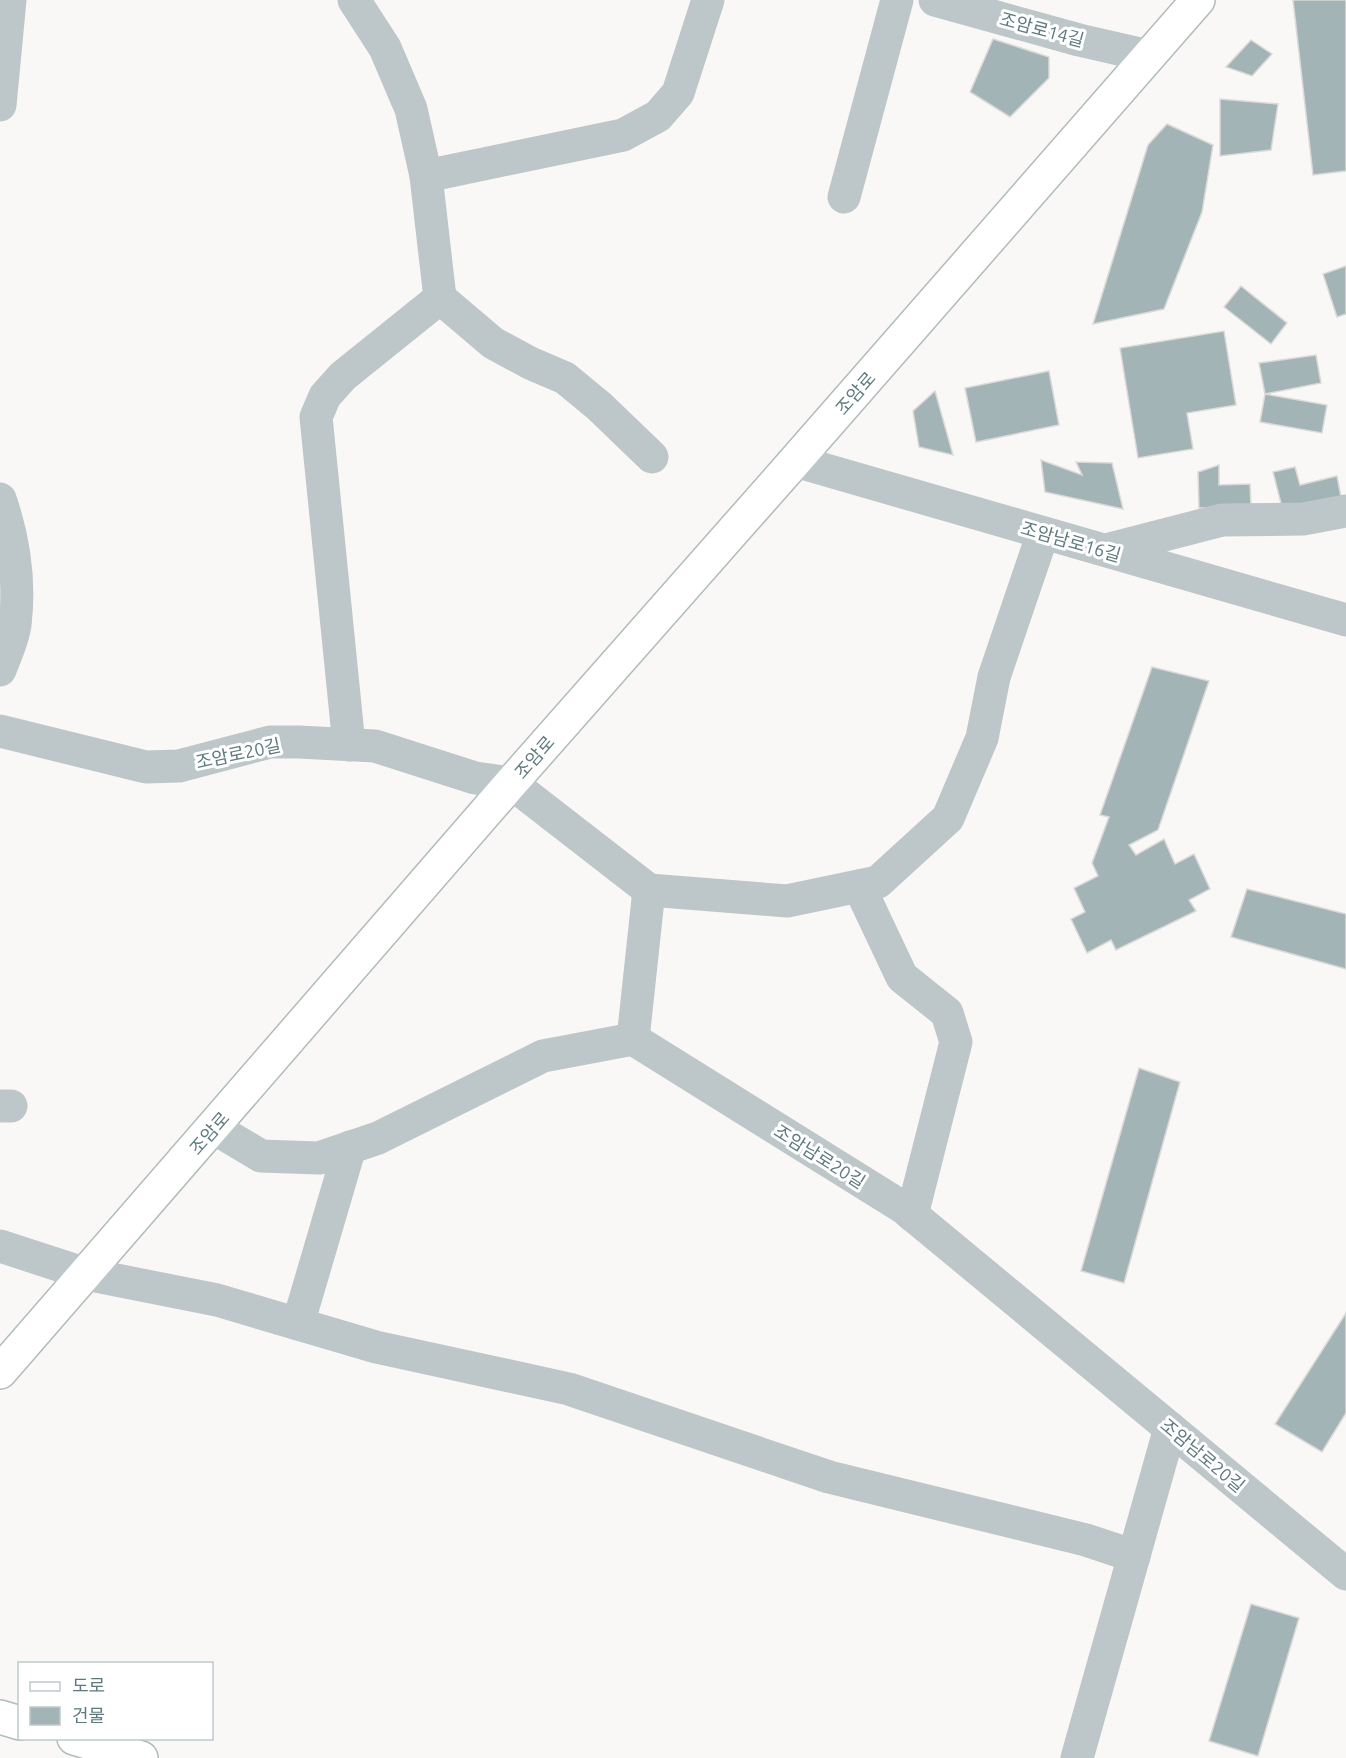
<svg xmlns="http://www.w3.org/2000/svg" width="1346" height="1758" font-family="Ubuntu,'Noto Sans KR',sans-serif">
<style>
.building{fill:#a3b4b6;stroke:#dbdad9;stroke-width:1.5}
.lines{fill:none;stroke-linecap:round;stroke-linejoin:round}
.major-casing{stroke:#b1bbbc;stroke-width:36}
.minor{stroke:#bdc6c8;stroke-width:33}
.major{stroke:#fff;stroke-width:33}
.labels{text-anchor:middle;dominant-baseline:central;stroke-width:6;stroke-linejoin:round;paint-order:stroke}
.street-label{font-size:18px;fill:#5e7a7e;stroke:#fff}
</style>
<rect width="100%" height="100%" fill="#f9f8f6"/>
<!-- building -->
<g class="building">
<polygon points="1293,0 1346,0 1346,171 1313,175"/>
<polygon points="993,39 1049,57 1049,78 1010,117 970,92"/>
<polygon points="1251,40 1272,54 1252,76 1226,67"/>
<polygon points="1220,99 1278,104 1271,150 1220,156"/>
<polygon points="1167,124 1213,145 1202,212 1164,309 1093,324 1148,145"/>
<polygon points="1346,266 1346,314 1337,317 1323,274"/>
<polygon points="1241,286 1287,323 1271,344 1224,307"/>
<polygon points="1224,331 1236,405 1187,413 1193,449 1138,458 1120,348"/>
<polygon points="1316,355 1321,383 1265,394 1259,363"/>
<polygon points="1049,371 1059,425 976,442 965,388"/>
<polygon points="935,391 953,455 919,447 913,411"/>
<polygon points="1265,394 1327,405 1322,433 1260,422"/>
<polygon points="1041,460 1082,475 1076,462 1112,463 1123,509 1045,492"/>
<polygon points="1219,465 1219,485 1250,484 1251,506 1199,508 1198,472"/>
<polygon points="1295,467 1300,485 1337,476 1341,497 1283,511 1273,472"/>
<polygon points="1152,667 1209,681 1158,830 1129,845 1136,855 1164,839 1175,864 1194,854 1210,889 1189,900 1196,911 1116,950 1111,940 1087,953 1071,919 1085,912 1074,888 1098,876 1092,863 1109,817 1100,815"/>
<polygon points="1247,889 1346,914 1346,969 1231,937"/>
<polygon points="1139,1068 1180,1082 1124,1283 1081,1271"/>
<polygon points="1346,1313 1346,1413 1322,1452 1275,1424"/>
<polygon points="1251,1604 1299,1618 1258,1756 1209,1741"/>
</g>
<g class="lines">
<defs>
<g id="major">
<polyline points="0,1372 511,783 795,461 1198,0"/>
<polyline points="0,1717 20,1723"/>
<polyline points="74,1738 141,1758"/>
</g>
</defs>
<!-- major casing -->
<use href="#major" class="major-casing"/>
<!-- minor -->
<g class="minor">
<polyline points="935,0 1079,40 1149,56"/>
<polyline points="0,105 10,0"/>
<polyline points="426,176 623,135 658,116 678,93 708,0"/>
<polyline points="844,197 897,0"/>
<polyline points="440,298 493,343 530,363 565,378 599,406 652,457"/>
<polyline points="795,461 1346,620"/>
<path d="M0,499C14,539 20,583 15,625C13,640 5,656 0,670"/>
<polyline points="1106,550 1222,520 1303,519 1346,511"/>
<polyline points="0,731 146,767 179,766 270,742 299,742 375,746 475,778 511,783 649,890 787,901 878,882 948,818 982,738 994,677 1043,533"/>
<polyline points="349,745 316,417 325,396 343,376 440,298 426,176 411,109 385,48 354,0"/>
<polyline points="859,886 902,977 947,1013 956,1042 912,1215"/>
<polyline points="633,1039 649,890"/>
<polyline points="0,1106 11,1106"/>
<polyline points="214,1128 261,1156 319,1158 378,1138 543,1056 633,1039 904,1208 1346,1574"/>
<polyline points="0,1246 86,1274 217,1300 376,1347 569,1389 829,1477 1086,1540 1134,1556"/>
<polyline points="298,1324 350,1147"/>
<polyline points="1077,1758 1170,1428"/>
</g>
<!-- major -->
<use href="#major" class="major"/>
</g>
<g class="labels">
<!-- street labels -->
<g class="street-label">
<text transform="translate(1042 29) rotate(15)">조암로14길</text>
<text transform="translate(855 393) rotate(-49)">조암로</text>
<text transform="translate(1071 541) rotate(16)">조암남로16길</text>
<text transform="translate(238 753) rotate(-12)">조암로20길</text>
<text transform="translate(534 757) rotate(-49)">조암로</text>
<text transform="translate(209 1133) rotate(-49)">조암로</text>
<text transform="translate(820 1156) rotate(32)">조암남로20길</text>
<text transform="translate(1203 1455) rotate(40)">조암남로20길</text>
</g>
</g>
<!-- legend -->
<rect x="18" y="1662" width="195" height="78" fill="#ffffff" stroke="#bfcacb" stroke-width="1.5"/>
<rect x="30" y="1682" width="30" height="9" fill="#ffffff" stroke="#bfcacb" stroke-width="1.5"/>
<text x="72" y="1692" font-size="18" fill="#5e7a7e">도로</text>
<rect x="30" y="1707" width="30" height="18" fill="#a3b4b6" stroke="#bfcacb" stroke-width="1.5"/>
<text x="72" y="1722" font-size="18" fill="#5e7a7e">건물</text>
</svg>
